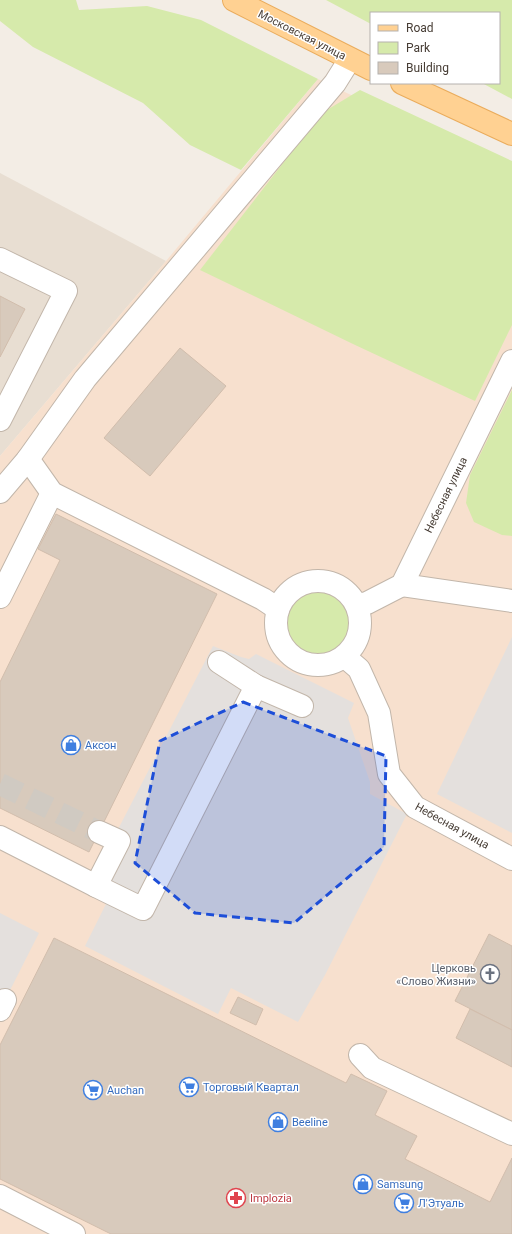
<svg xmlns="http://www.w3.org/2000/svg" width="512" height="1234" font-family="Roboto,sans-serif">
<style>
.residential{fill:#e8ded2}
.commercial{fill:#f7e0ce}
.green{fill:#d6eaab}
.parking{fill:#e4e0dd}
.building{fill:#d8cabc;stroke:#d1bdac}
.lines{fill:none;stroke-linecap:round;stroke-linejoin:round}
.minor-tunnel{stroke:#d0cac2;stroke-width:22;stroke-dasharray:22 11;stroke-linecap:butt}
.minor-casing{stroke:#c2b6aa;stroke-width:24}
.major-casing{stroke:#eaac5c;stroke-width:24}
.minor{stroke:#fff;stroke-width:22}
.major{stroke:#ffd192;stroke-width:22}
.marked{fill:#1d4ed8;fill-opacity:0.2;stroke:#1d4ed8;stroke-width:3;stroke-dasharray:8 5;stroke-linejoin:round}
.labels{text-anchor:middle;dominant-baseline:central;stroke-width:3;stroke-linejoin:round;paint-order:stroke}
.street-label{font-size:11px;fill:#463c34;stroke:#fff}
.shop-label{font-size:11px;fill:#366cbe;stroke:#fff;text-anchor:start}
.worship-label{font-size:11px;fill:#5b616d;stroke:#fff;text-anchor:end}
.health-label{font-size:11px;fill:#be3a42;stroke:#fff;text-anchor:start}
</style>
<rect width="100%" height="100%" fill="#f3ede5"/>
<!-- residential -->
<polygon class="residential" points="0,173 166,261 0,456"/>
<!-- commercial -->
<polygon class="commercial" points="318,79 512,173 512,1234 0,1234 0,456 166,261"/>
<!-- green -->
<g class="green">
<polygon points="0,0 76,0 79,10 147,6 201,20 318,79 241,170 190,145 143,103 33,47 0,21"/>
<polygon points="326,0 512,0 512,99 482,83 499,83 499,13 371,13 371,24"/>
<polygon points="360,90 512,161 512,325 475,401 353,344 200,270 322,113"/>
<polygon points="512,390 512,536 502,535 474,522 466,503 470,475"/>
<circle cx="319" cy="623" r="33"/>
</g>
<!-- parking -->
<g class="parking">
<polygon points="512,637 512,833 437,794"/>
<polygon points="213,646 241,657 249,659 256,654 354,703 348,718 370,782 370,794 407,814 325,975 298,1022 231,988 218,1014 85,946 106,904 85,893"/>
<polygon points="0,913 39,933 0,1010"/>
</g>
<!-- building -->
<g class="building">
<polygon points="0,296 25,309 0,357"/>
<polygon points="180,348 226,386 150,476 104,438"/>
<polygon points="56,514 217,594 89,852 0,808 0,682 60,560 38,549"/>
<polygon points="489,934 512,946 512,1030 455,1001"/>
<polygon points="54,938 346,1083 351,1074 387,1091 375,1115 417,1136 405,1159 490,1202 512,1158 512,1234 111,1234 0,1179 0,1045"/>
<polygon points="238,997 263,1009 256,1025 230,1013"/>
<polygon points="470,1009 512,1030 512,1067 456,1038"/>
</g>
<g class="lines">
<!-- minor-tunnel -->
<polyline class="minor-tunnel" points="0,784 99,832"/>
<defs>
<g id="minor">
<polyline points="0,259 66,291 0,420"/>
<polyline points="28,459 52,493 263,599 278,609"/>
<polyline points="0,492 28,459 85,379 335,83 350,59"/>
<circle cx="318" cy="623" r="42"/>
<polyline points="402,585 512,601"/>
<polyline points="0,597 52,493"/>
<polyline points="357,605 367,603 402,585 512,361"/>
<polyline points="345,657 359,669 379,713 389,774 415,807 512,859"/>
<polyline points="256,686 302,706"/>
<polyline points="0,837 96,886 119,841 99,832"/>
<polyline points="96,886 143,909 256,686 219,662"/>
<polyline points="0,1010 5,1000"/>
<polyline points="360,1055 372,1068 512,1134"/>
<polyline points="0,1196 74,1234"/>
</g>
<g id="major">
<polyline points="234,0 371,69"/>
<polyline points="402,83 512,134"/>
</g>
</defs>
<!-- minor casing -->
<use href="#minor" class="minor-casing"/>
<!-- major casing -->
<use href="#major" class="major-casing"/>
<!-- minor -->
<use href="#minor" class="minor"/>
<!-- major -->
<use href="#major" class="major"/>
</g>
<!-- marked area -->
<path class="marked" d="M243,702L386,756L384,847L294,923L195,913L135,863L160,741Z"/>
<!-- icons -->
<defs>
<symbol id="shop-ring" viewBox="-11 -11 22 22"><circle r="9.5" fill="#fff" stroke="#3f7fe0" stroke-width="1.5"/><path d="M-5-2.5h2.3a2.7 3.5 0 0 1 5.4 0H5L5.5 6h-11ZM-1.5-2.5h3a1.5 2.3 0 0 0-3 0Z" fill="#3f7fe0"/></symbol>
<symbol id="church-ring" viewBox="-11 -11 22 22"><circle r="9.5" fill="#fff" stroke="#6b7280" stroke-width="1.5"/><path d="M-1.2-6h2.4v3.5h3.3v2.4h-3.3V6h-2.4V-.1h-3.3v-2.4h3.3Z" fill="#6b7280"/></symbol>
<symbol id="supermarket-ring" viewBox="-11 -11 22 22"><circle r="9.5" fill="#fff" stroke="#3f7fe0" stroke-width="1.5"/><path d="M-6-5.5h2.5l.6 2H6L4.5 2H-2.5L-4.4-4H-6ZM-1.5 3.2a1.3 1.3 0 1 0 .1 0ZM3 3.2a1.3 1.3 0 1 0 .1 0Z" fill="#3f7fe0"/></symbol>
<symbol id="pharmacy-ring" viewBox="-11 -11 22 22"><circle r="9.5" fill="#fff" stroke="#e0444e" stroke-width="1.5"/><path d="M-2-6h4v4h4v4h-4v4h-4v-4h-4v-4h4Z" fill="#e0444e"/></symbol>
</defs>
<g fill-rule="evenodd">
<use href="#shop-ring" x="60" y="734" width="22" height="22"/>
<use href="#church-ring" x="479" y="963" width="22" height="22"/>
<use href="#supermarket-ring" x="178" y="1076" width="22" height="22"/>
<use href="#supermarket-ring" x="82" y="1079" width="22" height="22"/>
<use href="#shop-ring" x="267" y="1111" width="22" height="22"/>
<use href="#shop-ring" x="352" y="1173" width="22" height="22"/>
<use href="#pharmacy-ring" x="225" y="1187" width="22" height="22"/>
<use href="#supermarket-ring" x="393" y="1192" width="22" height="22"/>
</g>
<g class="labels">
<!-- street labels -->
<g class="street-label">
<text transform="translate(302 35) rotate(27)">Московская улица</text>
<text transform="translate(446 495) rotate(-64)">Небесная улица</text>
<text transform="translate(452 826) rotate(29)">Небесная улица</text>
</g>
<!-- shop labels -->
<g class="shop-label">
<text x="85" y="745">Аксон</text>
<text x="203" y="1087">Торговый Квартал</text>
<text x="107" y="1090">Auchan</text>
<text x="292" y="1122">Beeline</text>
<text x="377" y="1184">Samsung</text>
<text x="418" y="1203">Л'Этуаль</text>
</g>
<!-- worship labels -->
<g class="worship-label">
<text x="476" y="968">Церковь<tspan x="476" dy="13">«Слово Жизни»</tspan></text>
</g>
<!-- health labels -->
<g class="health-label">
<text x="250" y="1198">Implozia</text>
</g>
</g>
<!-- legend -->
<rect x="370" y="12" width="130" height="72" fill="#ffffff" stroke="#b5b1ae"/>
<rect x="378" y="25" width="20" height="6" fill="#ffd192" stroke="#b5b1ae"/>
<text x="406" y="32" font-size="12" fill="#463c34">Road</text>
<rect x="378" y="42" width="20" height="12" fill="#d6eaab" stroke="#b5b1ae"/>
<text x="406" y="52" font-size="12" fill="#463c34">Park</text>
<rect x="378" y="62" width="20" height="12" fill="#d8cabc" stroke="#b5b1ae"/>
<text x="406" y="72" font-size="12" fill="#463c34">Building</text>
</svg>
